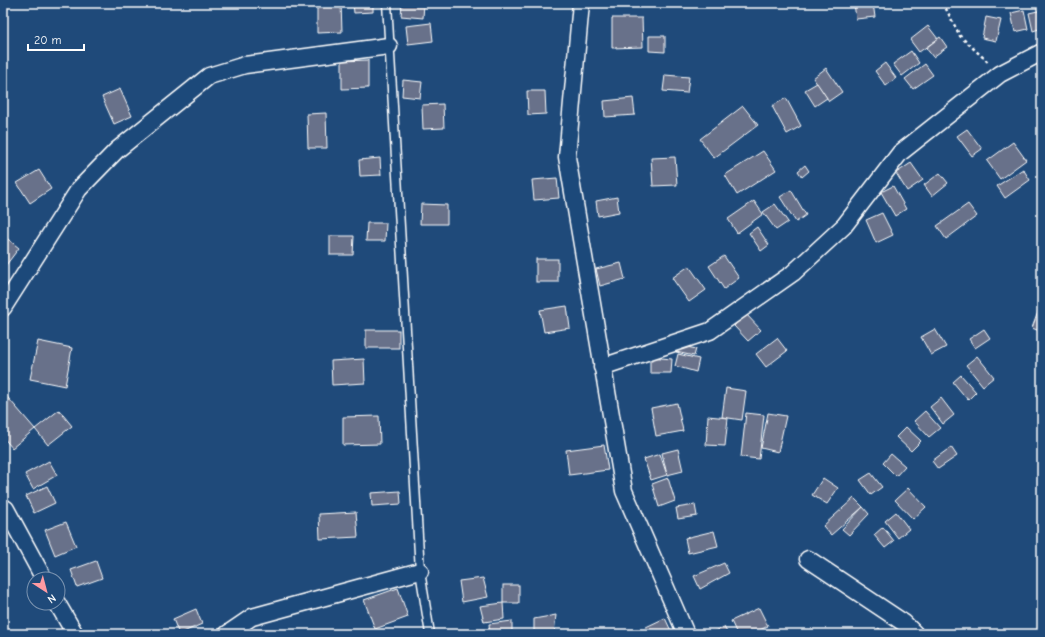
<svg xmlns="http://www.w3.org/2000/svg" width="1045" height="637" font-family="'Comic Neue',sans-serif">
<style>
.building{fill:#68718a;stroke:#fff}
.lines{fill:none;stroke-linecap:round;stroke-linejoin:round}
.lane-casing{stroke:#fff;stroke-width:11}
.street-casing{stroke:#fff;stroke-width:19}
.path{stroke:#fff;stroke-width:2.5;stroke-dasharray:3 3;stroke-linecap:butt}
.lane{stroke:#1f4a7a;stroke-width:8}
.street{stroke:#1f4a7a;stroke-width:16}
</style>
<rect width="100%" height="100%" fill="#1f4a7a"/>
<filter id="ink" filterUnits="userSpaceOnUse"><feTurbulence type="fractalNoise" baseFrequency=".025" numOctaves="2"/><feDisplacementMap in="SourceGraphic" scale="8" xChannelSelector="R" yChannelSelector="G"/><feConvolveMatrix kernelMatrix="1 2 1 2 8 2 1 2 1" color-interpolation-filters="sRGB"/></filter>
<g filter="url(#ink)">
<!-- building -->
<g class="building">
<polygon points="317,3 341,3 342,32 317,33"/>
<polygon points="353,3 373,3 373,12 354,13"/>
<polygon points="402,3 424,3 423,18 401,16"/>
<rect x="600" y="3" width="24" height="1"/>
<polygon points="854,3 873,3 875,17 856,19"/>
<polygon points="1024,10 1028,29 1015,32 1011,13"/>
<polygon points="1042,10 1042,28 1033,31 1029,13"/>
<polygon points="986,17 1001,20 996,41 982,38"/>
<polygon points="612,18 642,18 643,47 612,48"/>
<polygon points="431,23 433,41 408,44 406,26"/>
<polygon points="928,26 938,39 919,52 910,40"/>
<polygon points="649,36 665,36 665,52 649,51"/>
<polygon points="940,37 947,47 933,57 926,48"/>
<polygon points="911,51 919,63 902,76 893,64"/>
<polygon points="368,60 368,88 342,89 342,61"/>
<polygon points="885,63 896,78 886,86 875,71"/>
<polygon points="925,64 933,75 913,89 905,79"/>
<polygon points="826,68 842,92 829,101 813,78"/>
<polygon points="665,75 689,77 687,93 663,91"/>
<polygon points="403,80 422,82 420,98 402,96"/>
<polygon points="817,83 827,98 815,106 805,90"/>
<polygon points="120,89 132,116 114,124 102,97"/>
<polygon points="527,91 545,91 546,114 528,115"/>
<polygon points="633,98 635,115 605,117 604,101"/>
<polygon points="786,98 801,126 787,134 772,106"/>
<polygon points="443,104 444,128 423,129 422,105"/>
<polygon points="743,106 758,125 714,158 700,139"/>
<polygon points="326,113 327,148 308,148 307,114"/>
<polygon points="967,129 982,149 972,156 957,136"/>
<polygon points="1013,142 1026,160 1000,179 987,161"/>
<polygon points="763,151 776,170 737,195 725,175"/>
<polygon points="675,157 677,185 653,186 651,158"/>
<polygon points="380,158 381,175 360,176 359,160"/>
<polygon points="911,163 923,180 907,191 896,173"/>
<polygon points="805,165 809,171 802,177 798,171"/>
<polygon points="1023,169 1030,180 1005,198 997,186"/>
<polygon points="39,170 51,189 30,203 17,183"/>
<polygon points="940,173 948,183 932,196 924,185"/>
<polygon points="557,178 559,198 534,200 532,180"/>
<polygon points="893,186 906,209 895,216 881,192"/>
<polygon points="791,190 806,215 796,222 780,197"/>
<polygon points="617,197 619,212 598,216 596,201"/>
<polygon points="754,201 763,214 737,233 728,219"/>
<polygon points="421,204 447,205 447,224 420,224"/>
<polygon points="775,204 788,222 776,230 763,212"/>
<polygon points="968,204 977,216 946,239 937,226"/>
<polygon points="882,213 893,235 876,243 866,220"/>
<polygon points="367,223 386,223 385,241 366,241"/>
<polygon points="757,227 769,245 761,251 749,233"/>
<polygon points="4,236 19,248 3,269 3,238"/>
<polygon points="330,236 354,236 353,255 330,255"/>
<polygon points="724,256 739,278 724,289 709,266"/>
<rect x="536" y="259" width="22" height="23"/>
<polygon points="621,263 625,279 600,286 596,269"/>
<polygon points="689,266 706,290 689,302 672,278"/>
<polygon points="1041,304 1042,304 1042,332 1032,328"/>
<polygon points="567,306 570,328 544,332 540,310"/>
<polygon points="746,314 761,330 748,341 734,326"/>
<polygon points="935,329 946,347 931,355 921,337"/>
<polygon points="984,329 990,338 975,348 969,339"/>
<rect x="366" y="330" width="33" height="18"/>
<polygon points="777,338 787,351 766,367 756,354"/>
<polygon points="38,341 72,348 65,386 30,379"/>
<polygon points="678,345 696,349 694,356 676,352"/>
<polygon points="678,354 699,359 696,372 675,366"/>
<polygon points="977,356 994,377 983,386 966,365"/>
<polygon points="650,357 672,359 671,373 650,373"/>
<polygon points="364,359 365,383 332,385 331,361"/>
<polygon points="961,375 976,392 968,400 953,382"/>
<polygon points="726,388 746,391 742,420 722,417"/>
<polygon points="3,392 35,429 12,448 3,437"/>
<polygon points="941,398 954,415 943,424 930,407"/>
<polygon points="677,403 683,431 656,436 651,408"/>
<polygon points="59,410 72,426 48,445 35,429"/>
<polygon points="925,411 940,428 929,437 914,421"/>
<polygon points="746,413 764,415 759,459 741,457"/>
<polygon points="768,413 786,416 778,452 761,448"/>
<polygon points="379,416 380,444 343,445 343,417"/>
<polygon points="708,416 728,418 725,446 706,445"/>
<polygon points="906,427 921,441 911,451 896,437"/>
<polygon points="604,445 608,470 569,475 566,450"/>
<polygon points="951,447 957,456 938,469 932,461"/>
<polygon points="678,449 683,471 667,475 662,453"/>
<polygon points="660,454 667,475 651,480 644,459"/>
<polygon points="891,454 905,466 896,476 883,463"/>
<polygon points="49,461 57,475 33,489 25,474"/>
<polygon points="871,473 882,487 871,495 860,480"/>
<polygon points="668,478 675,501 659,507 652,484"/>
<polygon points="823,478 838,488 827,504 812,495"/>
<polygon points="47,486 55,503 34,513 26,496"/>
<polygon points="908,488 926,507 913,519 895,500"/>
<polygon points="400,491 401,504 372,506 371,493"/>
<polygon points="854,498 863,507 831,535 823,526"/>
<polygon points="695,505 697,516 678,519 676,508"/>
<polygon points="863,507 869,514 849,535 842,529"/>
<polygon points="356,512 358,537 320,539 319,514"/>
<polygon points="896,512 909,529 898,538 885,521"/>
<polygon points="66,522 76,546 55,555 45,530"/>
<polygon points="883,527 894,541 885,548 874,535"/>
<polygon points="714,531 718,546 688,553 685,538"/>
<polygon points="96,561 102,578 77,587 71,570"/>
<polygon points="724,563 729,573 700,589 694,576"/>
<polygon points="483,578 488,597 462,602 459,581"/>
<rect x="503" y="585" width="16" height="18"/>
<polygon points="398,588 408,617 375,629 364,600"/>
<polygon points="503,603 504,619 484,622 480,606"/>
<polygon points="759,608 768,626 752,634 737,634 731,621"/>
<polygon points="196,609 202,624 179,634 173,619"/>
<polygon points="556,615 554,633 534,634 534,619"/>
<polygon points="665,618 672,633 649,634 646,627"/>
<polygon points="512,621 512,634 490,634 489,624"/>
<polygon points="724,627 728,634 710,634"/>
<polygon points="879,628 884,634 870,634"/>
</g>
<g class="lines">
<defs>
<polyline id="lane" points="387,3 420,571 430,634"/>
<g id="street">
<polyline points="581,3 567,157 624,491 686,634"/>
<polyline points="3,308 79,189 117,150 209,76 245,65 389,46"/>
<polyline points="602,367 710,331 793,273 844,226 900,153 1000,74 1042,52"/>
<polyline points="3,507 6,509 44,579"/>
<polyline points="808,559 904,623 915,634"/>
<polyline points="57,603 75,634"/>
<polyline points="227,634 252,617 420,571"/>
</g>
</defs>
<!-- lane casing -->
<use href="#lane" class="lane-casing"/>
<!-- street casing -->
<use href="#street" class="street-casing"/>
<!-- path -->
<polyline class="path" points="943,3 960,36 988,62"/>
<!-- lane -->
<use href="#lane" class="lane"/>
<!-- street -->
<use href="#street" class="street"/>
</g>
</g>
<!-- margin -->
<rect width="1045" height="637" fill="none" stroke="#1f4a7a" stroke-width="16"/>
<rect x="8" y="8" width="1029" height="621" fill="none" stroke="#fff" stroke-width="1.5" filter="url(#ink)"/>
<!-- north arrow -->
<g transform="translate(46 591) rotate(144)"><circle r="19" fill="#1f4a7a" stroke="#7992af"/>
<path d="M0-3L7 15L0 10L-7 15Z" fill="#ff9aa2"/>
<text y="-6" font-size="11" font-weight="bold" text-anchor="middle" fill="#ffffff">N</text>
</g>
<!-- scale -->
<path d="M28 44v6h56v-6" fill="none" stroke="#ffffff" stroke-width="2"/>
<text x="34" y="44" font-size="12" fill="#ffffff" stroke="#1f4a7a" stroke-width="3" paint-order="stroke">20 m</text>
</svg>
